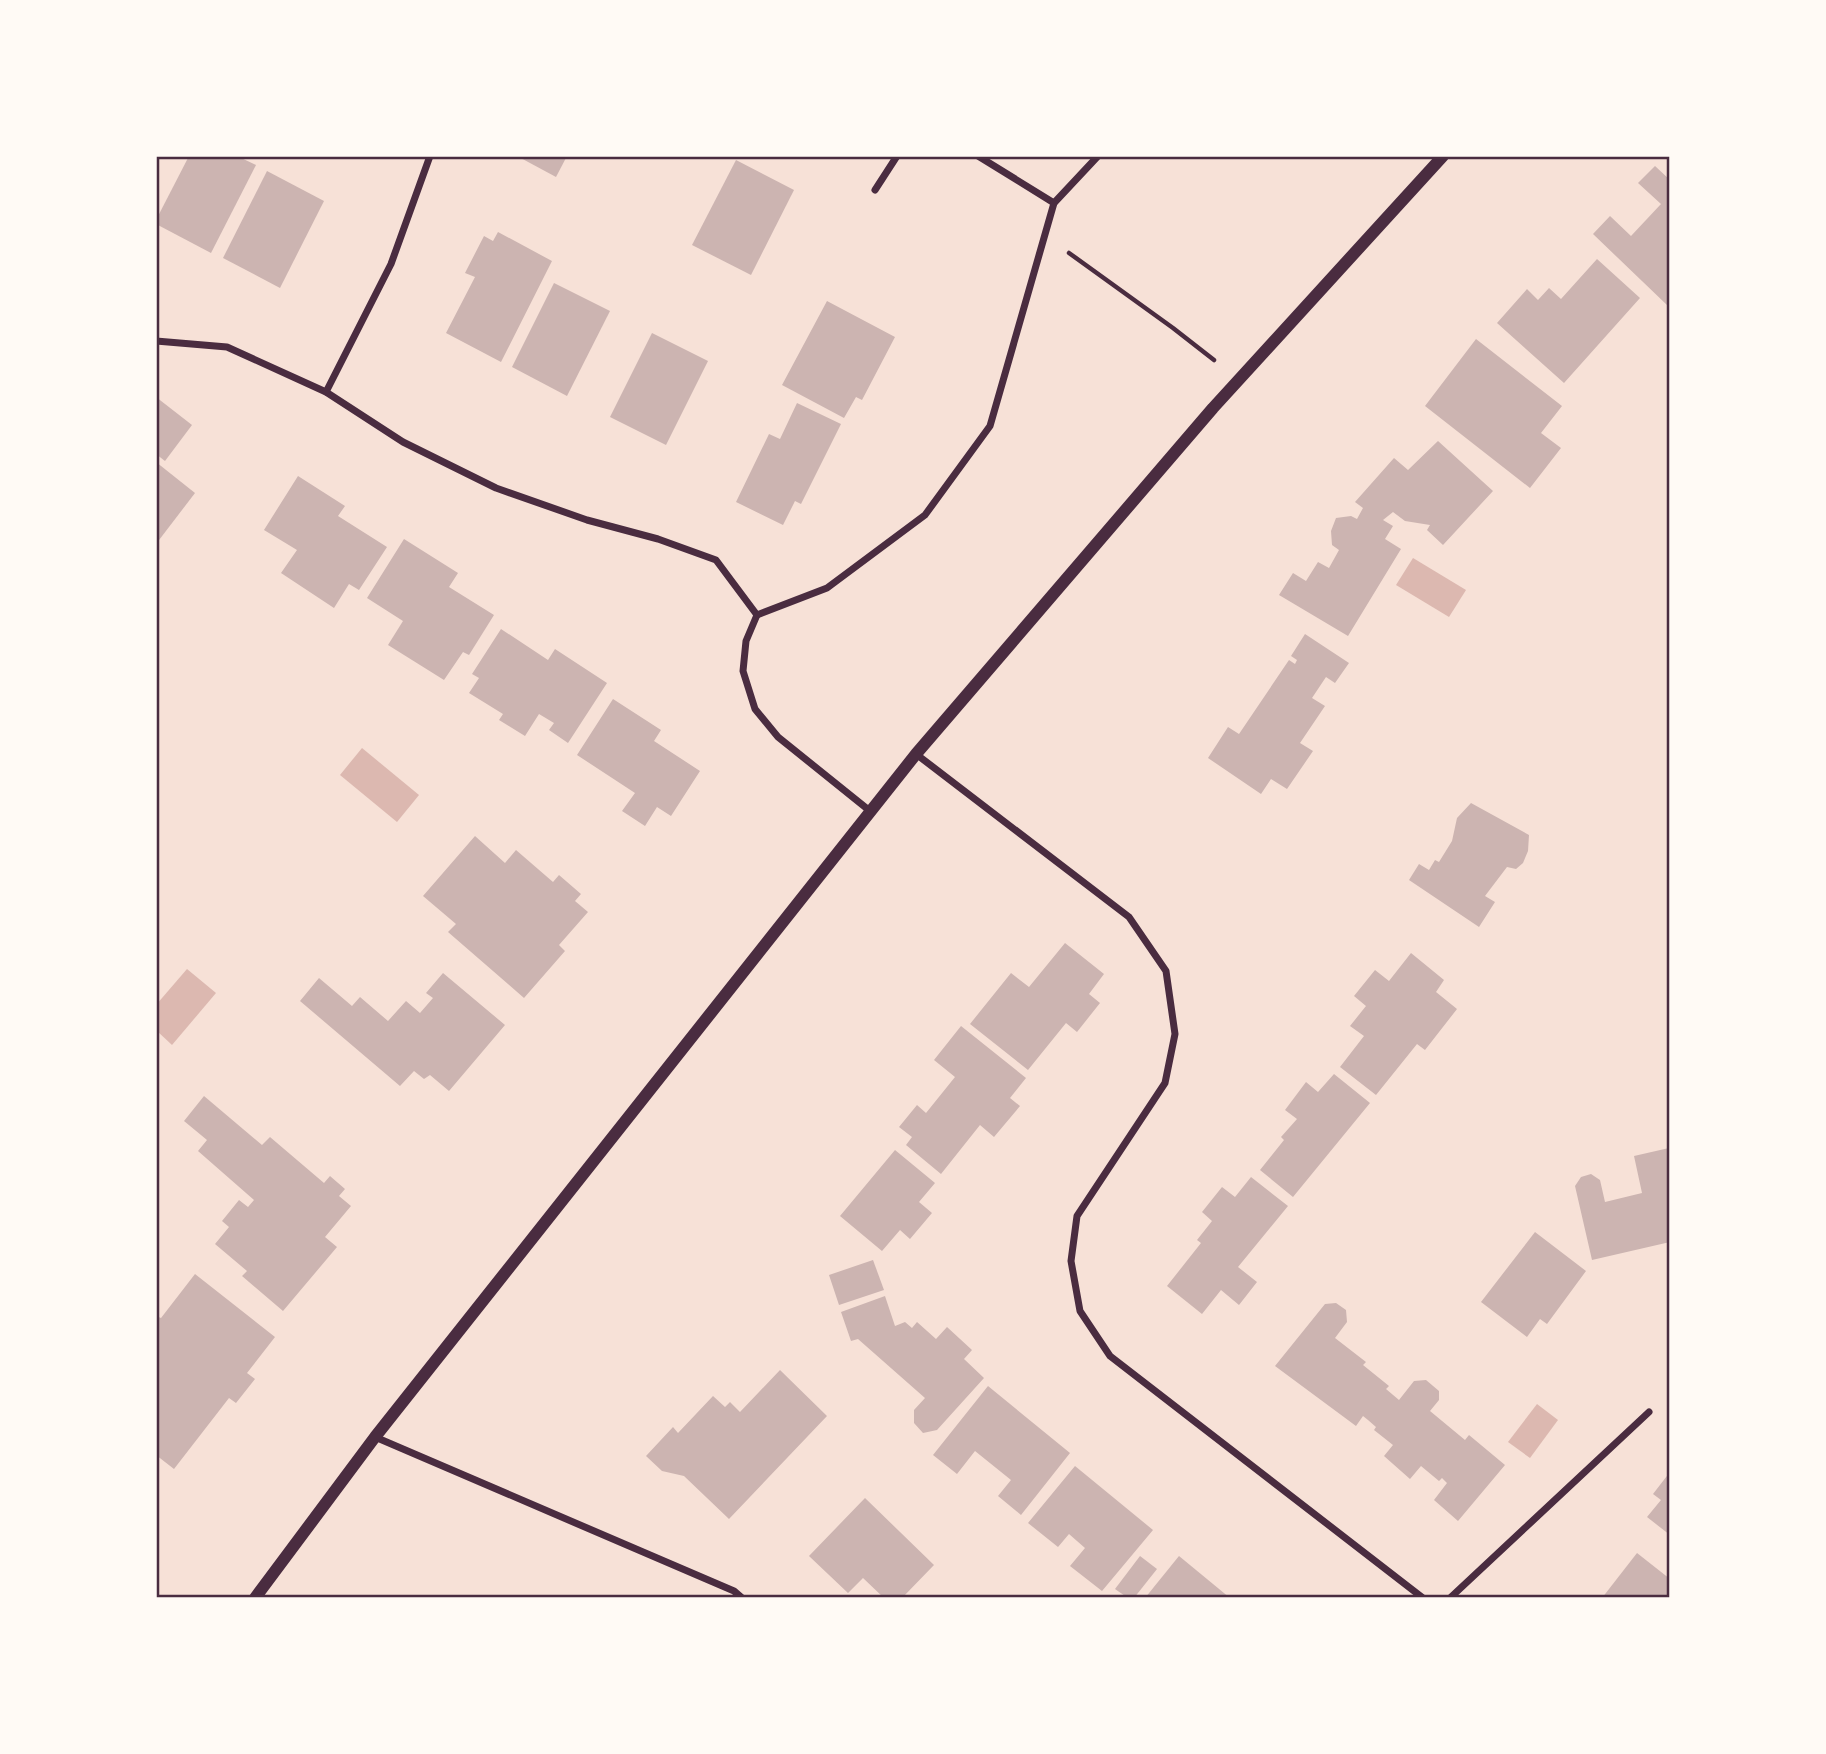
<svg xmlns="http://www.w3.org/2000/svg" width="1826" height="1754" font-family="Poppins,sans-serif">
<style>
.water{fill:#dcb8b0}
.building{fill:#ccb4b1}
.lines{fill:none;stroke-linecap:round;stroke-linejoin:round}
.path{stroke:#4a2c40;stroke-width:4.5}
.minor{stroke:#4a2c40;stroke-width:7}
.tertiary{stroke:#4a2c40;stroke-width:12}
.neatline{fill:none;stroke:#4a2c40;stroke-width:2.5}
</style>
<rect width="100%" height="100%" fill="#f7e1d7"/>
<!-- water -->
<g class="water">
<polygon points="1413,558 1466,590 1449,617 1396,585"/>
<polygon points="362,748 419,795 397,822 340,775"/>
<polygon points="187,969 216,993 172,1045 156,1030 156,1005"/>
<polygon points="1537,1404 1558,1420 1530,1458 1508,1442"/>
</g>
<!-- building -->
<g class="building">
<polygon points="189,156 237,156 256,165 211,253 156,224 156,220"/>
<polygon points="517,156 567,156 556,177"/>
<polygon points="736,160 794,190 751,275 692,245"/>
<polygon points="1655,166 1670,180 1670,301 1667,305 1593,234 1610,216 1631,236 1661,204 1638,183"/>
<polygon points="267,171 324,201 280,288 223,258"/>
<polygon points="498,232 552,261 501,362 446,333 475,277 465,273 484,236 493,241"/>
<polygon points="1597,259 1640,298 1564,383 1497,323 1527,289 1538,300 1549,288 1561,299"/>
<polygon points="554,283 610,311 567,396 512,367"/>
<polygon points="827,301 895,337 862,400 856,397 844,418 782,385"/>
<polygon points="652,333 708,361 666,445 610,417"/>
<polygon points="1476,339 1562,406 1541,433 1561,448 1530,488 1425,406"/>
<polygon points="156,397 192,425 165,461 156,454"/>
<polygon points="797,403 841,424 801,504 795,501 783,525 736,502 769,434 780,439"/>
<polygon points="1438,441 1493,491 1443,545 1427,530 1430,525 1405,521 1393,512 1383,520 1393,526 1385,539 1401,549 1348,636 1279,595 1293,573 1306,581 1318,562 1329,568 1339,550 1332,545 1331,531 1336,518 1351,516 1357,519 1363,508 1355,502 1394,458 1408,470"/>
<polygon points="156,462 195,493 156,544"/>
<polygon points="298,476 345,506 338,516 387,547 359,590 349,584 334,608 281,573 297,550 264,530"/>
<polygon points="404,539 458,573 449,587 494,615 469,655 463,652 444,680 388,645 403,621 367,598"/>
<polygon points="501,629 548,660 555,649 607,683 568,743 549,730 554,723 539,714 525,736 499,720 503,714 469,693 479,678 472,674"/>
<polygon points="1305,634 1349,663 1335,683 1326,677 1312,698 1325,706 1300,743 1313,751 1287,789 1271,779 1261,794 1208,758 1228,727 1239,734 1289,660 1295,664 1297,660 1291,656"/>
<polygon points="613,699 661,730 654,741 700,771 671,816 657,807 645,826 622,811 635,793 577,755"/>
<polygon points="1471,803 1529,835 1528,851 1523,863 1516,869 1507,867 1485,896 1495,902 1479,927 1409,880 1419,864 1429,870 1435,860 1439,862 1452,841 1457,818"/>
<polygon points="475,836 505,863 516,850 553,882 559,875 581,894 575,901 588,912 559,945 565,951 524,998 448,932 456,924 423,896"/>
<polygon points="1065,943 1104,974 1089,994 1100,1003 1077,1032 1066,1023 1028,1070 970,1024 1011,973 1029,987"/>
<polygon points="1411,953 1444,980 1436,992 1457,1009 1425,1050 1417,1044 1376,1095 1340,1067 1364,1036 1350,1026 1366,1006 1354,996 1375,970 1389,981"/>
<polygon points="443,973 505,1025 449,1091 430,1075 424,1079 414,1071 400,1086 300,1001 319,978 352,1006 360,997 388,1021 406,1001 420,1013 433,998 426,993"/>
<polygon points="961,1026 1026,1078 1010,1098 1020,1106 994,1137 980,1125 941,1174 906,1145 912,1137 899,1127 917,1105 926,1113 955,1077 934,1060"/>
<polygon points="1334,1074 1370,1103 1293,1197 1260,1170 1284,1140 1281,1137 1297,1119 1285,1110 1306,1082 1318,1092"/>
<polygon points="204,1096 262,1145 270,1137 324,1183 330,1176 345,1189 339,1196 351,1206 325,1237 337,1247 283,1311 242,1276 247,1271 215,1244 229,1227 222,1221 239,1200 248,1207 254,1200 198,1151 207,1140 184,1121"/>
<polygon points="1669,1148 1670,1242 1592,1260 1575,1186 1581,1177 1591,1174 1600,1180 1605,1202 1642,1193 1634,1156"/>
<polygon points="895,1150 935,1183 919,1202 932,1213 910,1239 900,1230 882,1251 840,1216"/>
<polygon points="1251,1177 1288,1206 1238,1267 1257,1282 1239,1305 1221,1290 1202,1314 1167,1286 1201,1243 1197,1240 1212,1221 1202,1212 1222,1187 1235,1197"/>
<polygon points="1535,1232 1586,1271 1547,1324 1540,1319 1527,1337 1481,1302"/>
<polygon points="873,1260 884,1290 839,1305 829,1275"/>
<polygon points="195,1274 275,1337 247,1373 255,1379 236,1403 229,1398 174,1469 156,1455 156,1316 161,1318"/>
<polygon points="885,1296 895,1326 905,1322 912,1328 917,1322 936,1339 947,1327 972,1350 964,1359 984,1378 937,1430 923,1433 914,1423 914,1410 925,1398 858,1339 851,1341 841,1312"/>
<polygon points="1336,1303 1346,1310 1347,1322 1335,1338 1366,1362 1363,1365 1389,1386 1386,1389 1399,1400 1414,1381 1426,1380 1439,1391 1439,1400 1430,1411 1465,1440 1469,1435 1505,1465 1458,1521 1434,1500 1447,1483 1442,1478 1439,1481 1421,1466 1410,1479 1384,1456 1393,1445 1374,1430 1376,1427 1368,1420 1363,1416 1356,1426 1275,1366 1325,1304"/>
<polygon points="780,1370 827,1416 729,1519 684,1476 662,1471 646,1456 673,1427 678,1433 713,1396 725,1407 730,1402 740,1412"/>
<polygon points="988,1386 1070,1453 1021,1515 998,1496 1011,1480 975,1451 957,1474 933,1455"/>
<polygon points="1075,1466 1153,1530 1102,1591 1070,1566 1085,1548 1069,1534 1058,1547 1028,1523"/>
<polygon points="1670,1472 1670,1535 1647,1517 1661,1500 1653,1494"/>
<polygon points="865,1498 934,1565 902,1598 884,1598 863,1578 848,1593 809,1556"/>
<polygon points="1637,1553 1670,1579 1670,1598 1602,1598"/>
<polygon points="1140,1556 1157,1569 1134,1598 1128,1598 1115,1589"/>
<polygon points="1179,1556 1230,1598 1145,1598"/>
</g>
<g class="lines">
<!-- path -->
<polyline class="path" points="1069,253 1173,328 1214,360"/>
<!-- minor -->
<g class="minor">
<polyline points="978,156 1054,203"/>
<polyline points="875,190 897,156"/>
<polyline points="156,341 227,347 326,392 403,442 496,488 587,520 658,539 716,560 757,615 746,641 743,671 755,709 778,737 870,811"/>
<polyline points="326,392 391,264 430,156"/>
<polyline points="757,615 827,588 925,515 990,426 1054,203 1098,156"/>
<polyline points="916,754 1129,917 1166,971 1175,1034 1165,1083 1077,1216 1071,1261 1080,1311 1110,1356 1423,1598"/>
<polyline points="375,1437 734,1591 742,1598"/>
<polyline points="1450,1598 1649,1412"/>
</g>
<!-- tertiary -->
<polyline class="tertiary" points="255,1598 375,1437 916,754 1213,408 1443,156"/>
</g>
<!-- border -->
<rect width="1826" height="1754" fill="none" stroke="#fffaf5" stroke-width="315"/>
<rect x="158" y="158" width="1510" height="1438" class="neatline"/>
</svg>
